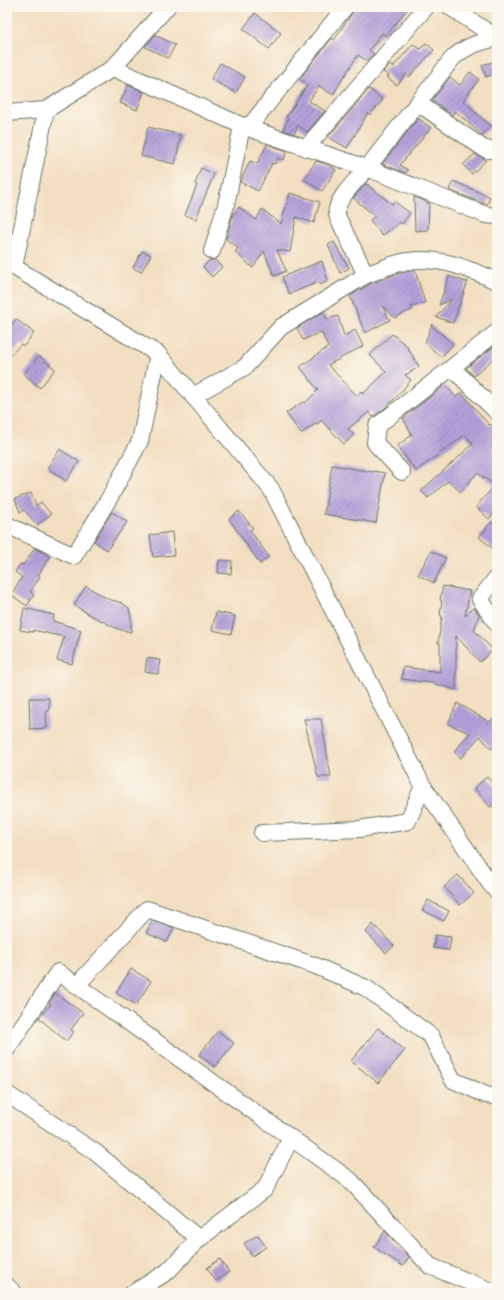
<svg xmlns="http://www.w3.org/2000/svg" width="504" height="1300" font-family="'Architects Daughter',sans-serif">
<style>
.building{fill:url(#building-hatch)}
.lines{fill:none;stroke-linecap:round;stroke-linejoin:round}
.minor-casing{stroke:#697565;stroke-width:18}
.minor{stroke:#fff;stroke-width:16}
</style>
<defs>
<pattern id="building-hatch" width="6" height="6" patternUnits="userSpaceOnUse"><rect width="6" height="6" fill="#b5a1da"/><path d="M-1 1l2-2M0 6l6-6M5 7l2-2" fill="none" stroke="#9384b2"/></pattern>
</defs>
<rect width="100%" height="100%" fill="#fbf7ec"/>
<filter id="ink" filterUnits="userSpaceOnUse"><feTurbulence type="fractalNoise" baseFrequency=".025" numOctaves="2"/><feDisplacementMap in="SourceGraphic" scale="8" xChannelSelector="R" yChannelSelector="G"/><feConvolveMatrix kernelMatrix="1 2 1 2 8 2 1 2 1" color-interpolation-filters="sRGB"/></filter>
<filter id="wash" filterUnits="userSpaceOnUse"><feTurbulence type="fractalNoise" baseFrequency=".012" numOctaves="4" result="noise"/><feDisplacementMap in="SourceGraphic" scale="16" xChannelSelector="R" yChannelSelector="G"/><feGaussianBlur stdDeviation="0.9" result="paint"/><feColorMatrix in="noise" values="0 0 0 0 0 0 0 0 0 0 0 0 0 0 0 0 0 1.4 0 .05"/><feComposite in="paint" operator="in"/></filter>
<g filter="url(#wash)">
<rect width="100%" height="100%" fill="#f2dec0"/>
<g id="blocks">
<!-- building -->
<g class="building">
<polygon points="354,7 409,7 386,36 382,33 369,50 374,54 367,61 358,55 343,78 333,95 319,86 309,101 325,111 307,132 298,125 294,134 283,130 288,119 286,117 308,84 299,79 332,38 334,40 352,13"/>
<polygon points="255,13 281,33 269,49 243,29"/>
<polygon points="155,35 175,45 168,58 145,47"/>
<polygon points="426,43 434,50 409,77 406,74 397,85 387,77 389,76 383,72 390,65 393,67 413,44 420,49"/>
<polygon points="493,62 497,73 486,77 482,65"/>
<polygon points="220,63 245,77 236,93 211,79"/>
<polygon points="470,72 479,79 463,101 491,126 482,135 455,111 452,115 432,100 450,77 460,85"/>
<polygon points="128,85 144,92 137,110 120,103"/>
<polygon points="369,89 383,100 370,115 368,113 347,148 328,137"/>
<polygon points="418,118 431,128 400,165 408,170 406,173 382,164"/>
<polygon points="148,127 181,135 175,164 141,156"/>
<polygon points="267,144 287,151 284,160 278,158 275,164 272,163 258,191 240,182 250,161 257,164"/>
<polygon points="475,154 486,160 472,174 463,165"/>
<polygon points="316,161 330,165 336,170 322,191 304,179"/>
<polygon points="201,168 214,174 196,219 185,215 197,185 195,184"/>
<polygon points="453,181 490,197 487,205 449,190"/>
<polygon points="366,184 392,204 394,201 410,213 402,224 399,222 382,236 370,220 375,216 353,198"/>
<polygon points="290,193 320,202 314,223 296,217 290,252 277,250 286,271 274,276 264,251 253,268 235,252 238,248 226,239 233,215 239,207 256,220 262,209 281,224"/>
<polygon points="414,197 429,203 428,230 415,231"/>
<polygon points="334,242 349,268 340,273 328,245"/>
<polygon points="142,251 151,255 141,272 133,268"/>
<polygon points="210,260 215,260 222,267 212,277 203,267"/>
<polygon points="322,261 328,281 320,285 319,282 289,294 282,277"/>
<polygon points="415,270 425,303 411,307 413,309 395,318 382,306 390,320 365,333 350,296 370,284 396,274"/>
<polygon points="449,276 466,282 468,281 453,323 436,317 452,299 439,305"/>
<polygon points="323,312 327,319 338,316 344,336 355,330 363,346 328,365 357,396 361,391 363,394 386,372 370,355 392,334 406,345 419,367 405,375 411,380 399,394 384,409 373,417 369,412 348,429 354,435 344,444 321,420 318,424 316,423 301,434 286,413 303,402 305,403 318,390 300,367 328,347 321,332 303,340 297,328"/>
<polygon points="16,319 34,333 24,346 21,344 7,359 7,331"/>
<polygon points="432,324 432,326 453,344 441,357 425,343"/>
<polygon points="497,344 497,355 474,376 466,368"/>
<polygon points="39,356 55,369 40,388 24,374"/>
<polygon points="445,385 456,397 461,392 489,425 490,424 497,431 497,510 489,519 476,507 495,485 477,473 461,492 448,481 428,498 421,491 473,444 465,435 416,471 397,446 412,435 403,418"/>
<polygon points="60,449 79,462 66,481 47,468"/>
<polygon points="332,465 373,472 373,471 385,473 376,523 324,514"/>
<polygon points="31,493 36,506 41,502 51,514 37,525 24,510 20,512 15,499"/>
<polygon points="239,511 253,528 250,530 269,557 260,564 229,519"/>
<polygon points="112,512 127,522 107,550 94,541"/>
<polygon points="491,522 497,527 497,552 479,537"/>
<polygon points="172,532 174,555 153,557 150,535"/>
<polygon points="35,548 50,557 38,575 40,577 30,592 34,595 27,606 11,595 22,577 15,572 20,564 23,565"/>
<polygon points="431,551 446,558 434,583 418,575"/>
<polygon points="219,560 232,561 231,574 218,573"/>
<polygon points="86,586 108,599 122,603 129,608 131,618 131,632 118,629 92,616 74,605"/>
<polygon points="443,586 470,591 465,616 474,607 479,615 474,630 493,650 480,662 456,636 456,690 432,683 402,679 403,667 440,672 440,643 438,643 442,616 440,615 442,601 440,600"/>
<polygon points="24,608 54,615 53,621 81,630 72,664 57,660 64,637 33,630 33,632 20,630"/>
<polygon points="216,612 235,616 231,634 212,630"/>
<polygon points="147,658 160,660 158,674 145,672"/>
<polygon points="29,698 49,698 49,711 46,711 47,728 30,729"/>
<polygon points="457,703 489,722 497,716 497,744 491,749 480,736 461,758 454,752 470,733 448,724"/>
<polygon points="304,719 321,719 331,777 318,777"/>
<polygon points="487,777 497,789 497,801 490,807 474,788"/>
<polygon points="458,875 474,893 460,905 444,887"/>
<polygon points="428,900 449,911 444,921 422,910"/>
<polygon points="152,921 174,928 167,942 146,933"/>
<polygon points="373,924 394,946 386,953 366,932"/>
<polygon points="435,935 451,937 449,950 433,948"/>
<polygon points="131,969 151,981 136,1005 116,993"/>
<polygon points="55,993 83,1013 71,1030 74,1032 66,1041 39,1018 51,1004 49,1003"/>
<polygon points="378,1028 405,1050 378,1083 351,1061"/>
<polygon points="218,1031 234,1043 215,1067 199,1055"/>
<polygon points="385,1231 409,1257 403,1266 374,1247"/>
<polygon points="258,1235 266,1247 252,1256 244,1243"/>
<polygon points="220,1259 229,1272 216,1281 207,1268"/>
</g>
</g>
</g>
<g filter="url(#ink)">
<use href="#blocks" fill-opacity="0" stroke="#697565" stroke-width="1"/>
<g class="lines">
<defs>
<g id="minor">
<polyline points="450,7 497,38"/>
<polyline points="113,68 245,127 253,122 345,7"/>
<polyline points="418,103 483,148 488,150 497,149"/>
<polyline points="46,110 14,267 158,354 271,489 423,786"/>
<polyline points="7,113 46,110 113,68 167,7"/>
<polyline points="306,148 426,7"/>
<path d="M497,216L486,215L367,168C358,179 339,196 337,209C336,215 338,219 341,224L366,275C379,270 394,263 408,261C440,256 468,269 497,281"/>
<path d="M212,251L226,205L242,126L367,168L452,59C465,46 480,42 497,38"/>
<polyline points="452,368 497,412"/>
<polyline points="193,396 245,367 281,327 366,275"/>
<polyline points="402,472 375,443 377,426 497,332"/>
<polyline points="7,525 74,556 110,497 140,441 158,354"/>
<polyline points="497,577 480,599 497,624"/>
<polyline points="262,833 359,829 408,821 423,786 491,885 497,891"/>
<polyline points="77,985 147,909 316,966 366,988 431,1036 453,1080 486,1095 497,1097"/>
<polyline points="7,1049 58,972 350,1180 430,1266 496,1293"/>
<polyline points="7,1094 95,1152 199,1239"/>
<polyline points="7,1286 14,1293"/>
<polyline points="133,1293 167,1272 199,1239 265,1189 291,1138"/>
</g>
</defs>
<!-- minor casing -->
<use href="#minor" class="minor-casing"/>
<!-- minor -->
<use href="#minor" class="minor"/>
</g>
</g>
<!-- margin -->
<rect width="504" height="1300" fill="none" stroke="#fbf7ec" stroke-width="24"/>
</svg>
